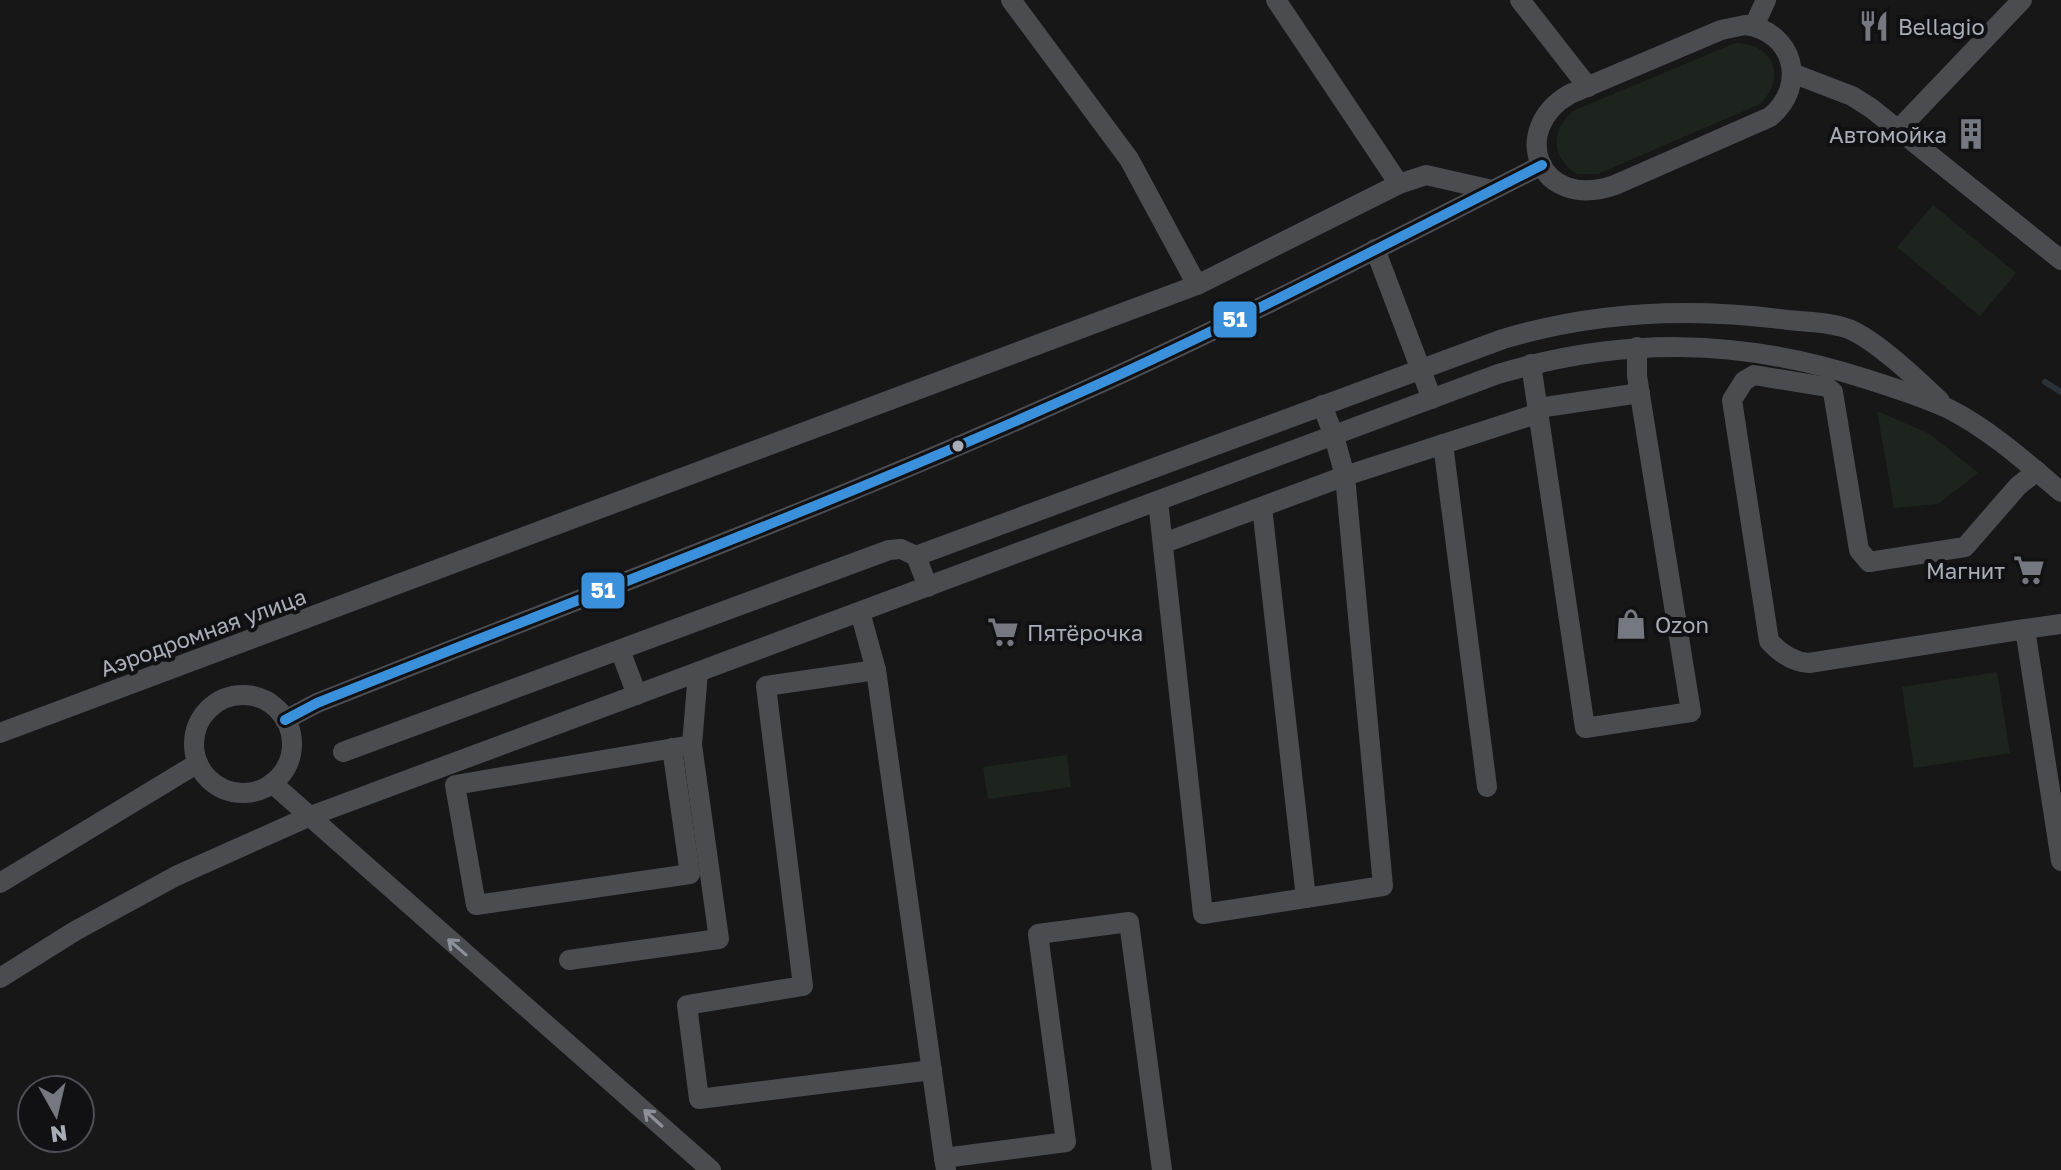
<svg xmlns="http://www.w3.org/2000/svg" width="2061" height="1170" font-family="'Golos Text',sans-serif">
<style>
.green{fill:#1d241e}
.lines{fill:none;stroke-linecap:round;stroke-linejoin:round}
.stream{stroke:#2a3239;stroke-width:6}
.minor{stroke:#4b4c50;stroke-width:20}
.bus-1-casing{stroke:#111113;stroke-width:16}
.bus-1{stroke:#3a90db;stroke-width:10}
.oneway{stroke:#8c9099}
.bus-dot{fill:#a8adb8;stroke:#111113;stroke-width:3}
.labels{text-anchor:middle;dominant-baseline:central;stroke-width:8;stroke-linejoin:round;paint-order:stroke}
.poi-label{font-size:22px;fill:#a8adb8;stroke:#111113;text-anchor:start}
.street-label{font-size:22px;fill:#a8adb8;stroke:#111113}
.line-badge{stroke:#111113;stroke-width:3}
.badge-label{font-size:22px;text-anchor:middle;font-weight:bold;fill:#fff}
</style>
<rect width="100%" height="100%" fill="#171717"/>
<!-- green -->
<g class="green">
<path d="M1735,43C1774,43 1787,78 1760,104L1598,174H1577C1551,158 1550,131 1573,111Z"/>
<polygon points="1933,205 2016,273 1980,316 1897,247"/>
<polygon points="1877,411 1930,434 1978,473 1938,504 1894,508"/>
<polygon points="1997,672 2010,753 1914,768 1902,687"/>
<polygon points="1067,755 1071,787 988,799 983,767"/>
</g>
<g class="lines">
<!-- stream -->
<polyline class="stream" points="2045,382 2061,392"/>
<!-- minor -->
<g class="minor">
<polyline points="1011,0 1129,159 1197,285"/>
<polyline points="1276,0 1399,184"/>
<polyline points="1520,0 1588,87"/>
<path d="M1745,25C1794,31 1808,86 1770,117L1615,185C1538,212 1508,129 1570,94L1721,30Z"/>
<polyline points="1754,26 1766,0"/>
<polyline points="1792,73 1852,96 1871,108 2061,260"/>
<polyline points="1897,131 2022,0"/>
<polyline points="1375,249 1432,399"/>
<polyline points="1531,364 1585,728 1691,712 1637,376 1637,347"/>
<polyline points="1538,408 1640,393"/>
<polyline points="1443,444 1487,787"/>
<path d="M2037,471L2018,486L1965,547L1869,562L1859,550L1833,392L1827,387L1754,375L1744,381L1732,400L1769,641C1779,652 1793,662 1809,663L2025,629L2061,861"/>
<polyline points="1158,501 1203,914 1383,886 1345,476 1334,436 1322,405"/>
<polyline points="1262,507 1306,898"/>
<polyline points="1164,543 1345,476 1539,413"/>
<path d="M916,556L1503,339C1596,311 1692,307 1788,320C1807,322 1831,322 1849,329C1877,341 1918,380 1940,401"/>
<polyline points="860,612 876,670 944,1158"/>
<polyline points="2025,629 2061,624"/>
<polyline points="620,650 637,695"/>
<polyline points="876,670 766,686 803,986 687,1005 699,1099 932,1070"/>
<circle cx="243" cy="744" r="49"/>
<path d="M285,720L317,703C575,600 837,503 1090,388C1243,319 1392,241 1542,165"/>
<polyline points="0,733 1197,285 1399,184 1426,175 1492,190"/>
<polyline points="672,748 690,874 476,905 455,785 692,745"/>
<polyline points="343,752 889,550 901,549 916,556 928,587"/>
<polyline points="272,783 711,1170"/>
<polyline points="0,883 198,763"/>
<polyline points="569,960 719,939 692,745 698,672"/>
<path d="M0,978L75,931L176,876L308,817L1498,374C1623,337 1738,338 1863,378C1891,387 1921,396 1949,409C1989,429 2027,463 2061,492"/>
<polyline points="946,1170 944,1158 1066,1142 1038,934 1129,922 1162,1170"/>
</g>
<defs>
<path id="bus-1" d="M285,720L317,703C575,600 837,503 1090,388C1243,319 1392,241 1542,165"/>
</defs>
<!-- bus-1 casing -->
<use href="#bus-1" class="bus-1-casing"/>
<!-- bus-1 -->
<use href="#bus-1" class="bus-1"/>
</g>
<!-- one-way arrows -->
<defs><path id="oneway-shaft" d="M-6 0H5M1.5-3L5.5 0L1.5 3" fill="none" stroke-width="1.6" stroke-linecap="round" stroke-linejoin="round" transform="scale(2)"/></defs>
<g class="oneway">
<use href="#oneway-shaft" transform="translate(457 947) rotate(-139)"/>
<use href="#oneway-shaft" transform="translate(653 1118) rotate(-138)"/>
</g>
<!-- icons -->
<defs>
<symbol id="restaurant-bare" viewBox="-9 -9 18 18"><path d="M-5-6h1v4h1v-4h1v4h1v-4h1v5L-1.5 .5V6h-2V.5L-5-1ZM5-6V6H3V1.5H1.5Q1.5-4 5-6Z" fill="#757880" stroke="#111113" stroke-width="2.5" paint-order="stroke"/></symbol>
<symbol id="building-bare" viewBox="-9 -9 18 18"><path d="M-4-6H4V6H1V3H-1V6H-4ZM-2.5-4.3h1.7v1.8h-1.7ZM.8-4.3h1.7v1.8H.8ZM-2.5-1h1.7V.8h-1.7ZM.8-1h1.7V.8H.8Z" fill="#757880" stroke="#111113" stroke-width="2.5" paint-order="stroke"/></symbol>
<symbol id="supermarket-bare" viewBox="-9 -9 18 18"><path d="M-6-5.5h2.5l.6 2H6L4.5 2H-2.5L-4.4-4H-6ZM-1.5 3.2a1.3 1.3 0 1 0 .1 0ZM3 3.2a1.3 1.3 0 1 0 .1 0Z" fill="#757880" stroke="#111113" stroke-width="2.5" paint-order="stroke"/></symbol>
<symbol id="shop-bare" viewBox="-9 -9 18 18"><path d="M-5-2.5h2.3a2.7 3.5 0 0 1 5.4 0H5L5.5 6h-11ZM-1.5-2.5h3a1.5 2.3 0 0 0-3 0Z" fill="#757880" stroke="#111113" stroke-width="2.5" paint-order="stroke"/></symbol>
</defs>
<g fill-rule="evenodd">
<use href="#restaurant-bare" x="1852" y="4" width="44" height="44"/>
<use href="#building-bare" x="1949" y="112" width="44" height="44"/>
<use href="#supermarket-bare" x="2007" y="548" width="44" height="44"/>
<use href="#shop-bare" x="1609" y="602" width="44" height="44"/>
<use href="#supermarket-bare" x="981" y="610" width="44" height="44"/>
</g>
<!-- markers -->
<circle class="bus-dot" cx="958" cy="446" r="7"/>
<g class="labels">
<!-- poi labels -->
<g class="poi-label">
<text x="1898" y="26">Bellagio</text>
<text x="1947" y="134" text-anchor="end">Автомойка</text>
<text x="2005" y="570" text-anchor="end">Магнит</text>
<text x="1655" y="624">Ozon</text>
<text x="1027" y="632">Пятёрочка</text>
</g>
<!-- street labels -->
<g class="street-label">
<text transform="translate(203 632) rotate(-20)">Аэродромная улица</text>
</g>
</g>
<g class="line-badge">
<rect x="1212" y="300" width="46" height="39" rx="8" fill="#3a90db"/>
<rect x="580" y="571" width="46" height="39" rx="8" fill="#3a90db"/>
</g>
<g class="badge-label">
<text x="1235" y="327">51</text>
<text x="603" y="598">51</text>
</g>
<!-- north arrow -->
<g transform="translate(56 1114) rotate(172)"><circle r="38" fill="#111113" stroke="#4d4f55" stroke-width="2"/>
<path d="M0-6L14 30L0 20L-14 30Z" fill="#757880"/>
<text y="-12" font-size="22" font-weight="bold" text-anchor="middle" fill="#a8adb8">N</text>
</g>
</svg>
